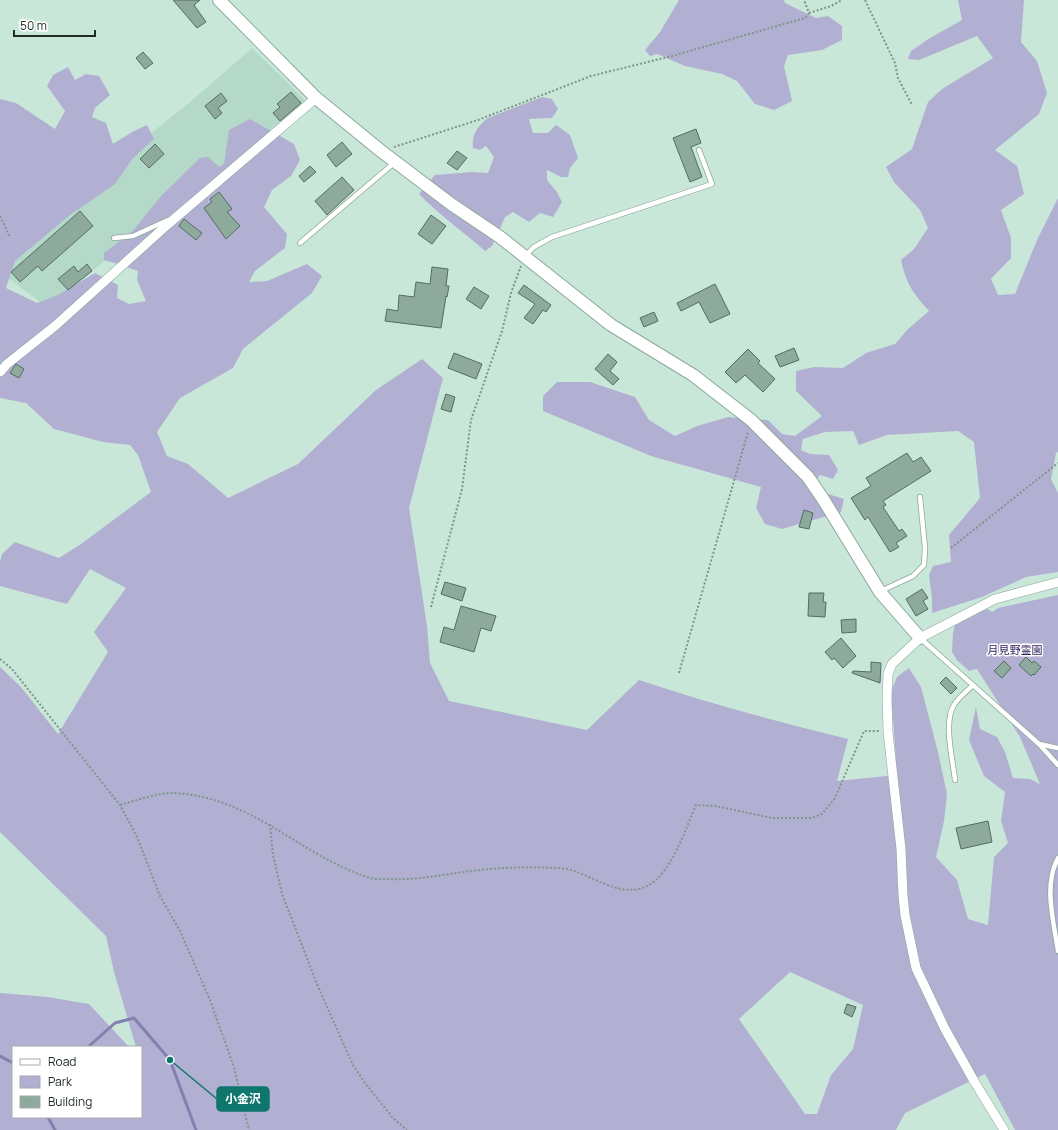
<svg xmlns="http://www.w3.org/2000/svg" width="1058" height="1130" font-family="Manrope,'Noto Sans JP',sans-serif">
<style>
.built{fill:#b5d9c8}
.green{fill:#b2b0d2;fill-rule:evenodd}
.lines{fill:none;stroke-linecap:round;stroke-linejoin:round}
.stream{stroke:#847faf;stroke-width:3}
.building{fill:#8eaa9d;stroke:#536d61}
.lane-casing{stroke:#8ca79b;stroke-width:6}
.street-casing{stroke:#8ca79b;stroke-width:10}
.secondary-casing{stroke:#8ca79b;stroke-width:14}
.path{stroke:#7f958b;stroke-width:2;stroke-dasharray:2 2;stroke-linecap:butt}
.lane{stroke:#fff;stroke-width:4.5}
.street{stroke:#fff;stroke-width:9}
.secondary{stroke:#fff;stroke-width:12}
.labels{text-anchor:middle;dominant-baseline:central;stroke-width:3;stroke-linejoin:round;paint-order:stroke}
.park-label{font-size:11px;fill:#291c57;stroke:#fff}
.leader{fill:none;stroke:#0f766e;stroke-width:1.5}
.callout-dot{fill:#0f766e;stroke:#fff;stroke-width:1.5}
.callout{fill:#0f766e;stroke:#0f766e;stroke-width:1.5}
.callout-label{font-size:12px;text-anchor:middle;font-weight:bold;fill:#fff}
</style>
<rect width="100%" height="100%" fill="#c9e7d9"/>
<!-- built -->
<polygon class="built" points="252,48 306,101 47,307 0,272 0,259 121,157 189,103"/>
<!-- green -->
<g class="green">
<polygon points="679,0 784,0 785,3 816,18 828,16 842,26 842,40 822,50 788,55 784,66 792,101 774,110 755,104 737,81 722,74 685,66 657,54 650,56 645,50 660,32"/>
<path d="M958,0H1024L1021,42L1037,61L1047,93L1039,114L995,150L1017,166L1024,194L1001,210L1011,238V258L991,279L998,295L1015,294L1037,240L1058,198V452L1056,453L1051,479L1058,493V572L1026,577L982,597L932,613V598L929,575L933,566L951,562L949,535L980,498L974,442L958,431L887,435L859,445L853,431L825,432L803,439L801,450L810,454L829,455L838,470L833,479L820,475L809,488L844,499L841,512L782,529L765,524L756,508L761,487L651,456L543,411V396L557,382H590L635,397L649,420L675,436L697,426L728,417L768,420L782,434L795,436L822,416L796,391V371L814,367L843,368L866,353L895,344L908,329L929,311C913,293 906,284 901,260L914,249L928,228L920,210L894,182L886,167L912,149L928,102L942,89L993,58L977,36L919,60L908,59L911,51L930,38L962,20Z"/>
<path d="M68,67L75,80L86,74L99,76L110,95L95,108L92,117L106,123L113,144L132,132L147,125L154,139L133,158L115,184L70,215L15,261L6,288L37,303L58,295L95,273L118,285L117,298L129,304L146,301L137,280L138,271L118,264L104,260V253L132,232L162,195L200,158L208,157L219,167L224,164L229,130L250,119L294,144L300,160L291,176L272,190L264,207L287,234L285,248L255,271L249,282L267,281L307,264L322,276L312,293L243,349L233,368L180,398L157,432L167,456L188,464L228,498L298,464L376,390L422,359L443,378L409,508L427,626L430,663L449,701L587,730L639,680C708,703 778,722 848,739L837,781L897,775L891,692L897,677L909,668L921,687L938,752L947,794L944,821L936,857L957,880L968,919L988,925L994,857L1008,843L1001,821L1005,792L984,776L969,740L976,707L980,729L997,737L1005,752L1013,778L1030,779L1040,784L1020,737L977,669L969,671L957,660L952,652L953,633L955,625L967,617L986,608L992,612L998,608L1058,595V1130H1015L985,1074L905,1113L896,1130H0V993L48,997L89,1004L129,1047H13V1117H141V1047H136L114,972L106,936L0,832V667L21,687L58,734L108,652L94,632L126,588L90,569L67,604L0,586V562L2,554L15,542L59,558L81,544L151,492L138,455L130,445L103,442L54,429L26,403L0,398V99L16,103L55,129L65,111L47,86L53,75ZM790,972L863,1005L853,1049L831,1075L817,1114H805L739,1019Z"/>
<path d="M542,97L552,99L558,109L552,118L529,119L533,133H548L556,125L570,135L578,158L570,168L568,177H561L547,170V180L557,192L562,202L553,217L540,213L529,222L513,212L505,217L492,246L485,251C464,232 439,215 419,194L435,175L472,172L488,173L494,157L486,146L480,150L473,148C471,136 478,125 488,118Z"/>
</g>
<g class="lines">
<!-- stream -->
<g class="stream">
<polyline points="88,1047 115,1023 134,1018 170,1060 196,1130"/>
<polyline points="0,1056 13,1063"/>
<polyline points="48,1117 55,1130"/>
</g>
</g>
<!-- building -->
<g class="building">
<polygon points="173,0 200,0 194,5 206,22 197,28"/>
<polygon points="143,52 153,63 145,69 136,58"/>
<polygon points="291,92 301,103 280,121 273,113 280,107 277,104"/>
<polygon points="221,93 227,101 218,108 222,113 215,119 205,106"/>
<polygon points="696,129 701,143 691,147 702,177 690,182 673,138"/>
<polygon points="342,142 352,154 336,167 327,155"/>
<polygon points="155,144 164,154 149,168 140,159"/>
<polygon points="457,151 467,158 457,170 447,163"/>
<polygon points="310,166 316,172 304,182 299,176"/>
<polygon points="342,177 354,190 327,215 315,201"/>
<polygon points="219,192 232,209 227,212 240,226 226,239 204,208 212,202 210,199"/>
<polygon points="80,211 93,226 42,271 38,266 20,282 11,272"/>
<polygon points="431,215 446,226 432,244 418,234"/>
<polygon points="184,219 202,233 196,240 179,226"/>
<polygon points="87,264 92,271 68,290 58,279 74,266 78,272"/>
<polygon points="432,267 448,269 446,286 449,286 447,297 446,296 441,328 385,321 387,309 398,311 399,295 414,297 416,282 430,284"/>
<polygon points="715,284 730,314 710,323 699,302 681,311 677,303"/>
<polygon points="524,285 551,305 546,312 543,310 533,324 524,318 535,304 518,293"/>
<polygon points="474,287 489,296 481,309 466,299"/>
<polygon points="654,312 658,321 644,327 640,318"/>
<polygon points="794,348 799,360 780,367 775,356"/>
<polygon points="748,349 760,361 758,363 775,379 763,392 745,375 736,383 725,372"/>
<polygon points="454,353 482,364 476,379 448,368"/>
<polygon points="608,354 617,362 610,371 619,379 613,385 595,369"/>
<polygon points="16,364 24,369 19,378 10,373"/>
<polygon points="446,394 455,397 451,412 441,409"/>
<polygon points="907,453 913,462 921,457 931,471 883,501 886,505 883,507 899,531 902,529 907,536 896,543 899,547 890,552 868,517 865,520 851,498 871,486 866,478"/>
<polygon points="804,510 813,513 809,529 799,527"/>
<polygon points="445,582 466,588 462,601 441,594"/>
<polygon points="922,589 928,598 923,601 928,609 916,616 906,599"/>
<polygon points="809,593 824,593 823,602 826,602 825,617 808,616"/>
<polygon points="461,606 496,616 491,631 481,628 474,652 440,642 444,627 454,630"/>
<polygon points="856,619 856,632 842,633 841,620"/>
<polygon points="841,638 856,656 843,668 834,658 832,660 825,652"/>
<polygon points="1026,657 1032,663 1034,661 1041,667 1034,675 1033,674 1031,676 1019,665"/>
<polygon points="1004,661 1011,668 1002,678 994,671"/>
<polygon points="871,662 881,663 880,683 852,673 853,671 871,672"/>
<polygon points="946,677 957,688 951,694 940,683"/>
<polygon points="988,821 992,842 961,849 956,828"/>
<polygon points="847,1004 856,1007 852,1017 844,1013"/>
</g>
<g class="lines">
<defs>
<g id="lane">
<polyline points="114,238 133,236 168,220"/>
<polyline points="300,243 394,163"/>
<polyline points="525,256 534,247 552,237 712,184 699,150"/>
<polyline points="881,591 913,576 924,565 925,548 920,497"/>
<polyline points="920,638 1039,744 1058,765"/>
<polyline points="1039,744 1058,748"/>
<path d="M955,780C953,760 943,723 954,705C958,698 967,691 973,685"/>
<path d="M1058,858C1043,886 1054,922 1058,951"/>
</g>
<g id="street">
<polyline points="0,372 7,364 55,326 167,225 316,98"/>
<polyline points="1004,1130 974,1081 945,1029 916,968 905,915 903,896 901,849 888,732 887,696 888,674 892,664 920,638 995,599 1058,582"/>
</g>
<polyline id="secondary" points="219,0 316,98 381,151 451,204 500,237 611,325 693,375 751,420 808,477 823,499 880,592 920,638"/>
</defs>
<!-- lane casing -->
<use href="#lane" class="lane-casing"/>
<!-- street casing -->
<use href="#street" class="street-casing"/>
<!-- secondary casing -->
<use href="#secondary" class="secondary-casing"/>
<!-- path -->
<g class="path">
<polyline points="865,0 895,63 898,78 912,105"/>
<polyline points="809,13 831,6 842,0"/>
<polyline points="394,147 478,120 591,76 672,56 805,18 809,13 804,0"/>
<polyline points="0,216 10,237"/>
<polyline points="951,548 1058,463"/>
<polyline points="431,607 462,489 471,420 502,331 511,293 521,266"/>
<polyline points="0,659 12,669 120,805 137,837 160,896 180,931 210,1000 234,1067 249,1130"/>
<polyline points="679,673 748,432"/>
<path d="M120,805C134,801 160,792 174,793C253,797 300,856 370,878C375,880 381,879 386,879C418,881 449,873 480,870C506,867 533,867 559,868C588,869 618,902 649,885C671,873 686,828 696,805L715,806L772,818H811L822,814L835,798L864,731H879"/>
<polyline points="270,824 273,855 282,894 319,989 353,1065 365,1083 393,1118 407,1130"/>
</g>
<!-- lane -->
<use href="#lane" class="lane"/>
<!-- street -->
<use href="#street" class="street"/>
<!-- secondary -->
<use href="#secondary" class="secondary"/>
</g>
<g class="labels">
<!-- park labels -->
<g class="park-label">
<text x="1015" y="649">月見野霊園</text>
</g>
</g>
<!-- callouts -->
<path class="leader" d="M170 1060L217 1099"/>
<circle class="callout-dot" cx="170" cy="1060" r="4"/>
<rect class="callout" x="217" y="1087" width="52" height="24" rx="4"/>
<g class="callout-label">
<text x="243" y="1103">小金沢</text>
</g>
<!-- legend -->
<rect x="12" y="1046" width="130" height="72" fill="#ffffff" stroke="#a6aba9"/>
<rect x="20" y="1059" width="20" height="6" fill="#ffffff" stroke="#a6aba9"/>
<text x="48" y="1066" font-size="12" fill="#212c27">Road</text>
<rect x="20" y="1076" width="20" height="12" fill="#b2b0d2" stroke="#a6aba9"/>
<text x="48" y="1086" font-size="12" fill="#212c27">Park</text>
<rect x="20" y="1096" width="20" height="12" fill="#8eaa9d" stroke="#a6aba9"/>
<text x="48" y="1106" font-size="12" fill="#212c27">Building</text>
<!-- scale -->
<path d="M14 30v6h81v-6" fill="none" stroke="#212c27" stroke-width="2"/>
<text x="20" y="30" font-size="12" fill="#212c27" stroke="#ffffff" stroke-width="3" paint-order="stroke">50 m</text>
</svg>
